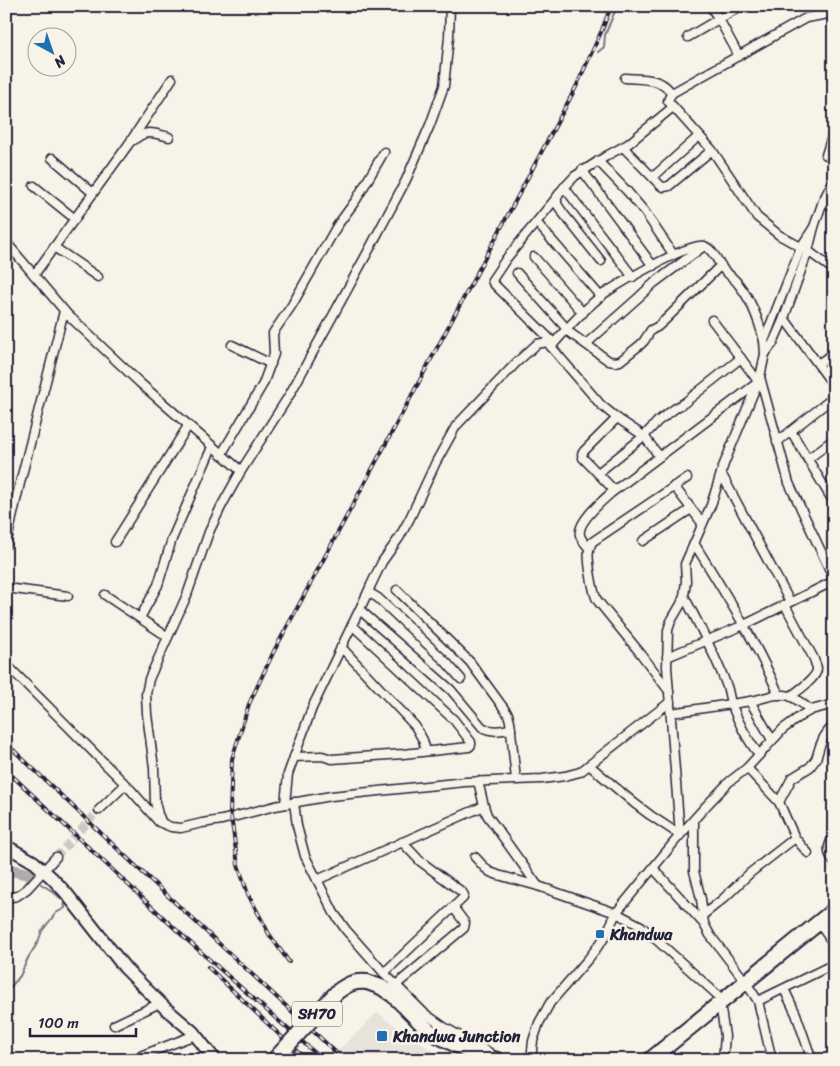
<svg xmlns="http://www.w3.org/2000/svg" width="840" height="1066" font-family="Sriracha,sans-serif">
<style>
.built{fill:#e7e3db}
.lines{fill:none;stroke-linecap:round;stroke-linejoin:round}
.stream{stroke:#76747f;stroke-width:2}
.river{stroke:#aeabad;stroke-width:12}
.street-tunnel{stroke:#ccc9c5;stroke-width:8;stroke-dasharray:8 4;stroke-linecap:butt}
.street-casing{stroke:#22223b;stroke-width:11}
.secondary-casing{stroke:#22223b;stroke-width:15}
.highway-casing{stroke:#22223b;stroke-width:18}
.street{stroke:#f7f3e8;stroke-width:8}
.secondary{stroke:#f7f3e8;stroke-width:11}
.highway{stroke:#f7f3e8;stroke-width:14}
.rail-casing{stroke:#22223b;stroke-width:4}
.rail{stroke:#f7f3e8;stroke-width:2;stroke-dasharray:5.5;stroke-linecap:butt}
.highway-bridge-casing{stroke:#22223b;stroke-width:18;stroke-linecap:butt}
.highway-bridge{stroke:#f7f3e8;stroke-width:14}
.poi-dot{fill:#1f6fb2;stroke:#f7f3e8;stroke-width:2}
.labels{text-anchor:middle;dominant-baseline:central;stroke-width:5;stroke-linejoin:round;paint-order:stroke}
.shield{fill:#f7f3e8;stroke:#62616f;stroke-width:1}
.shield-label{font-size:15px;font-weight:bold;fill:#22223b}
.poi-label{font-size:16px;font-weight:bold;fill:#22223b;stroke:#f7f3e8;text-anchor:start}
</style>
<rect width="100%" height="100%" fill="#f7f3e8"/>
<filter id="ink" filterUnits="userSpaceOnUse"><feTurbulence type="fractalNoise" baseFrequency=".02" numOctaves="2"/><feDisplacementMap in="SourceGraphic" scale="10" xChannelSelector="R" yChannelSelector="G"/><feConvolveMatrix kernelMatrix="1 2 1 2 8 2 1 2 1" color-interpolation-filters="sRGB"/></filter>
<g filter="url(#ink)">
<!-- built -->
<polygon class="built" points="377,1013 446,1060 328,1060"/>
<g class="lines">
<!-- stream -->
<g class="stream">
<polyline points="598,52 604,47 605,35 617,6"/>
<polyline points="6,992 20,976 28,958 38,942 42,931 56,913 65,908 64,901 52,891 41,884"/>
</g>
<!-- river -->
<polyline class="river" points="6,869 28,874"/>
<!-- street-tunnel -->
<polyline class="street-tunnel" points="56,857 99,810"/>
<defs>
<g id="street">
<polyline points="710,6 719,19 739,56"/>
<polyline points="834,13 806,18 672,93 669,98 668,101 712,150 757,217 779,235 808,251 834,270"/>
<polyline points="688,37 741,6"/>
<path d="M625,78C637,79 652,78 662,84C666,86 669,90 672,93"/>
<path d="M134,140C146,129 154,133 169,137"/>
<polyline points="623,147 661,186 664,187 669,186 712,150"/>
<polyline points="826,155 834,130"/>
<polyline points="52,158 93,193"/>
<polyline points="598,161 627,191 644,211 673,254"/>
<polyline points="582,170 653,266"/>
<polyline points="653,177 699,136"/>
<polyline points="34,186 75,219"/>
<polyline points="564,187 633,277"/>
<polyline points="823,201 834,207"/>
<polyline points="537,223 601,297"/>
<polyline points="6,242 68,315 140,383 241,471"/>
<polyline points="54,247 98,277"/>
<polyline points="534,257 583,313"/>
<polyline points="601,261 563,213 557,204 557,197 560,192 575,176 608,155 628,144 673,107"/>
<polyline points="517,273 567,329"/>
<polyline points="34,275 128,145 172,79"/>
<polyline points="784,318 834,386"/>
<polyline points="712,320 758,381"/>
<polyline points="566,330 609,361 615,362 620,361 640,345 644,341 651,330 657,327 665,320 721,265"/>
<polyline points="554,343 493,283 492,280 506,259 557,197"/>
<polyline points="586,344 639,297 654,283 704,246"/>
<polyline points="232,345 271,364"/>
<path d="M551,347C567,328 585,308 605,293C619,284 691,241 704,246C713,249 718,262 723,269C728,274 735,279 739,285C752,301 759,321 764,341"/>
<polyline points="765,354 773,343 784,318 808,251 814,227 823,201 834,179"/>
<polyline points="818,364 834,353"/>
<polyline points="760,377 789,483 834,579"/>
<polyline points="791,431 834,503"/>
<polyline points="777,442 834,397"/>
<polyline points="221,455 263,384 274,354 273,333 292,305 337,226 356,200 384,152"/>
<polyline points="808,459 834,439"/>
<polyline points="598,473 644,436 658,421 677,407 684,403 741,358"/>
<polyline points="721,473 790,602"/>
<polyline points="674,486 702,523"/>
<polyline points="614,490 583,458 582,454 584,451 617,418"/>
<polyline points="643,541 691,509"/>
<polyline points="115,542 188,426"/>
<path d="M694,543C724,592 756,641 779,695"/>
<polyline points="6,545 20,483 64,311"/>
<path d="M589,548C586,544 581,540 580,535C577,522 602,501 611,493L756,384"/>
<polyline points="6,588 68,596"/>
<polyline points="397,590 470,662 508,714 510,721 516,780"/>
<polyline points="368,592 378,598 446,662 461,679"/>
<polyline points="105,595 168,637"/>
<path d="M684,596C699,625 715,654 726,684C729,690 729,697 731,703C738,722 747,739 759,755"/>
<path d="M785,605L814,659C814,660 817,667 817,668C818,677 798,691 791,696"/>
<path d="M360,610L451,690L482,727C491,733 501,730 511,729"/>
<polyline points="140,618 158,585 172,539 212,447"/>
<polyline points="341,647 415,726 423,740 426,751"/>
<polyline points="667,657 744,625 834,581"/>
<polyline points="6,664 130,789 159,822 171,827 181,828 202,823 222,820 275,806 331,796 465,782 542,779 565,776 580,772 670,702"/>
<path d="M669,691L641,654L597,600C593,592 587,559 589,550C590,547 591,545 592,542L687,478"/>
<polyline points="750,701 772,740"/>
<path d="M671,713C698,709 724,705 751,701C763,699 773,693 785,695C795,696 803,705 811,710"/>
<polyline points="294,757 322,756 332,759 403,754 469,747 471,745 471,742 454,720 352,625"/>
<polyline points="589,765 634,803 650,815 680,835"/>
<polyline points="747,768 779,802 795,838 808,853"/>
<polyline points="478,781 484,806 487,815 538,886"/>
<polyline points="294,802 297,826 305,856 334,913 346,930 384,973 424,1013 444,1027 490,1053"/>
<polyline points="779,802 792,778 810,767 816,759 820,746 824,737 829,730 834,726"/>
<polyline points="285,804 288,774 312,708 368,592 371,585 382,562 399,538 410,518 436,462 456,426 517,362 537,344 547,342 601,405 617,418 644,436 659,456"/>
<polyline points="99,810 126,784"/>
<polyline points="694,820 694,871 701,899 704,924 710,935 745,981 758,1001 772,1060"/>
<polyline points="162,823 158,814 155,802 154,768 147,714 146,694 149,679 187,595 209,532 222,505 241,471 290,394 370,248 406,180 430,125 444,86 449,37 450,6"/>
<polyline points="680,835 667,667 668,630 671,621 681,604 684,596 686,581 685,564 711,505 724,464 760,377 765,354 764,341 801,247 814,227"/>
<path d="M834,837C827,845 827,853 834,862"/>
<polyline points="475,857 485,868 490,872 498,875 538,886 616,913 641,926 723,1000"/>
<polyline points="653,868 704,924"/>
<polyline points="317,880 484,806"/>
<polyline points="6,898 17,896 27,889 56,857"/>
<polyline points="703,915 723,899 750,873 795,838"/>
<polyline points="819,923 834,945"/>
<polyline points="384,973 463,898 464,895 462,892 420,861 402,842"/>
<polyline points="396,985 464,928 465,923 453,907"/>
<polyline points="784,989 796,1014 812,1060"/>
<polyline points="758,1001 834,964"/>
<polyline points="720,1003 725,1036 723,1060"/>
<polyline points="114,1025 160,1003"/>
<polyline points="130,1060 195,1035"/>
<polyline points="531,1060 533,1041 539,1023 550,1003 589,958 605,937 616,913 680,835 706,806 729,782 747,768 783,729 802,715 811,710 834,704"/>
</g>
<polyline id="secondary" points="6,846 34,862 52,878 66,893 125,968 165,1008 193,1032 215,1060"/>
<g id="highway">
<polyline points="367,982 381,987 393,995 429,1031 472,1053 497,1060"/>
<polyline points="650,1060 834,910"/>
</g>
</defs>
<!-- street casing -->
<use href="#street" class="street-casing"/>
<!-- secondary casing -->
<use href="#secondary" class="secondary-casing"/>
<!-- highway casing -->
<use href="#highway" class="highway-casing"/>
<!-- street -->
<use href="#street" class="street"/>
<!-- secondary -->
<use href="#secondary" class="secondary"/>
<!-- highway -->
<use href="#highway" class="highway"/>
<defs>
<g id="rail">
<polyline points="6,743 125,856 344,1060"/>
<polyline points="6,770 185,938 323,1060"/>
<polyline points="289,962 269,934 248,894 238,865 232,823 230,812 232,759 249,704 274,651 404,410 576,87 602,30 611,6"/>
<polyline points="208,967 306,1060"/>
</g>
</defs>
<!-- rail casing -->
<use href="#rail" class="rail-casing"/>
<!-- rail -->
<use href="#rail" class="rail"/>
<defs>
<path id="highway-bridge" d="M274,1060L337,992C348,984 353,981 367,982"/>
</defs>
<!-- highway-bridge casing -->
<use href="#highway-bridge" class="highway-bridge-casing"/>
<!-- highway-bridge -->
<use href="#highway-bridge" class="highway-bridge"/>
</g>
</g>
<!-- markers -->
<g class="poi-dot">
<rect x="595" y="929" width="10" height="10" rx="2.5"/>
<rect x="376" y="1030" width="12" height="12" rx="2.5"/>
</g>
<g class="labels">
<!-- shield labels -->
<rect class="shield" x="292" y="1001.5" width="50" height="25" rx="4"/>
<g class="shield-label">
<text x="317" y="1014">SH70</text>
</g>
<!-- poi labels -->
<g class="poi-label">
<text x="610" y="934">Khandwa</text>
<text x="393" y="1036">Khandwa Junction</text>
</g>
</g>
<!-- margin -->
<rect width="840" height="1066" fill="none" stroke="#f7f3e8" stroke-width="25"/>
<rect x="12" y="12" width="815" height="1041" fill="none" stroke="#22223b" stroke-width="2" filter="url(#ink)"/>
<!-- north arrow -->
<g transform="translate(52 52) rotate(140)"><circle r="24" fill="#f7f3e8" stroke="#a29fa3"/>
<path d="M0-4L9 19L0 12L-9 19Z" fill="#1f6fb2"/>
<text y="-8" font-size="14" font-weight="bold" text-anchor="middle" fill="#22223b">N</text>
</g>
<!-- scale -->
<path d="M30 1028v8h106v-8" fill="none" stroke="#22223b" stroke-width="2.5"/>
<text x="38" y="1028" font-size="15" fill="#22223b" stroke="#f7f3e8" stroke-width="4" paint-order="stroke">100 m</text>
</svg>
